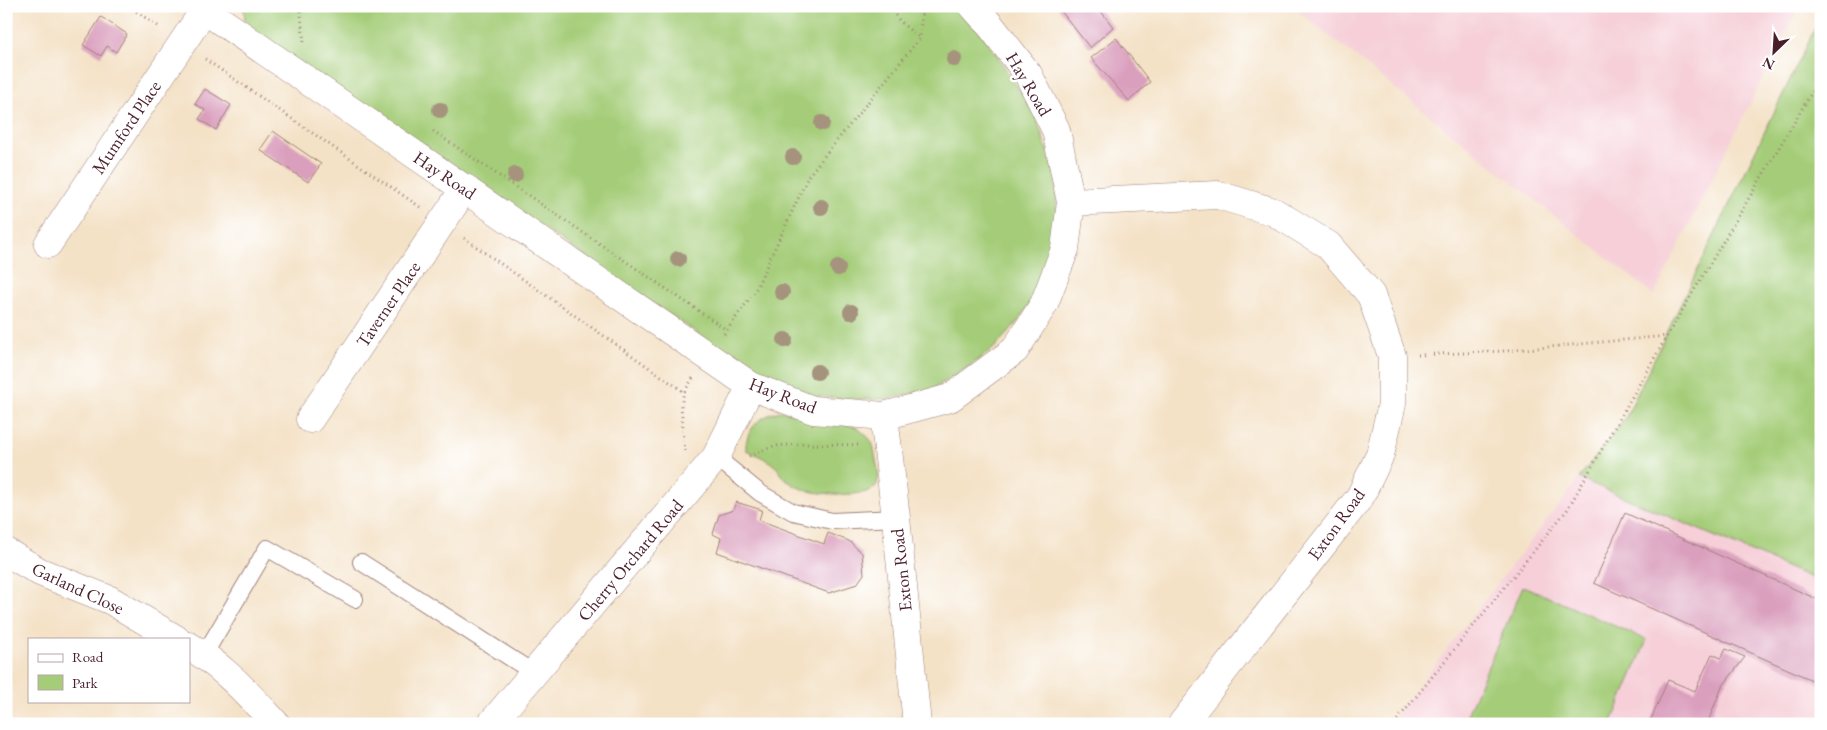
<svg xmlns="http://www.w3.org/2000/svg" width="1827" height="730" font-family="'EB Garamond',serif">
<style>
.built{fill:#f6cfd8}
.green{fill:#a5cd79;stroke:#787652}
.building{fill:#da9fbd}
.lines{fill:none;stroke-linecap:round;stroke-linejoin:round}
.service-casing{stroke:#9f8079;stroke-width:18}
.minor-casing{stroke:#9f8079;stroke-width:29}
.path{stroke:#9f8079;stroke-width:3;stroke-dasharray:1 4;stroke-linecap:butt}
.service{stroke:#fff;stroke-width:16}
.minor{stroke:#fff;stroke-width:28}
.tree{fill:#a5937e}
.labels{text-anchor:middle;dominant-baseline:central;stroke-width:5;stroke-linejoin:round;paint-order:stroke}
.street-label{font-size:18px;fill:#4a1f2b;stroke:#fff}
</style>
<rect width="100%" height="100%" fill="#fff"/>
<filter id="ink" filterUnits="userSpaceOnUse"><feTurbulence type="fractalNoise" baseFrequency=".02" numOctaves="2"/><feDisplacementMap in="SourceGraphic" scale="10" xChannelSelector="R" yChannelSelector="G"/><feConvolveMatrix kernelMatrix="1 2 1 2 8 2 1 2 1" color-interpolation-filters="sRGB"/></filter>
<filter id="wash" filterUnits="userSpaceOnUse"><feTurbulence type="fractalNoise" baseFrequency=".0096" numOctaves="4" result="noise"/><feDisplacementMap in="SourceGraphic" scale="20" xChannelSelector="R" yChannelSelector="G"/><feGaussianBlur stdDeviation="1.12" result="paint"/><feColorMatrix in="noise" values="0 0 0 0 0 0 0 0 0 0 0 0 0 0 0 0 0 1.4 0 .05"/><feComposite in="paint" operator="in"/></filter>
<g filter="url(#wash)">
<rect width="100%" height="100%" fill="#f4e2c7"/>
<!-- built -->
<g class="built">
<polygon points="1292,6 1799,6 1654,295"/>
<polygon points="1821,16 1821,724 1389,724 1625,419"/>
</g>
<!-- green -->
<g class="green">
<polygon points="244,6 954,6 987,40 1035,114 1056,178 1057,228 1049,269 1021,318 994,348 971,365 933,389 887,399 852,399 809,396 760,376 245,25"/>
<polygon points="1821,16 1821,582 1579,478 1625,419"/>
<path d="M781,411L856,427C873,440 873,441 876,461C878,469 881,480 875,487C867,498 821,494 809,491C798,488 790,484 783,476C780,473 779,469 776,467C768,459 757,455 746,450C745,429 761,415 781,411Z"/>
<polygon points="1523,586 1647,640 1611,724 1463,724"/>
</g>
<g id="blocks">
<!-- building -->
<g class="building">
<polygon points="1057,6 1097,6 1113,27 1090,48"/>
<polygon points="101,17 127,34 116,52 107,46 101,56 83,45"/>
<polygon points="1116,38 1150,82 1129,101 1091,58"/>
<polygon points="205,89 231,105 216,130 199,119 205,110 195,104"/>
<polygon points="273,131 321,164 308,182 260,150"/>
<polygon points="736,502 762,510 759,520 824,544 828,533 849,541 862,553 864,574 857,584 829,593 717,552 721,538 713,534 719,515 733,510"/>
<polygon points="1625,513 1821,601 1821,684 1594,583"/>
<polygon points="1726,649 1745,657 1722,687 1707,724 1649,724 1668,680 1695,691 1712,654 1721,658"/>
</g>
</g>
</g>
<g filter="url(#ink)">
<use href="#blocks" fill-opacity="0" stroke="#9f8079" stroke-width="1"/>
<g class="lines">
<defs>
<g id="service">
<polyline points="716,457 760,493 793,512 832,521 896,518"/>
<polyline points="361,562 534,673"/>
<polyline points="204,655 267,548 355,599"/>
</g>
<g id="minor">
<polyline points="199,6 751,386 813,410 884,416 950,398 1015,350 1044,304 1065,249 1071,202 1056,130 1028,74 990,25 973,6"/>
<polyline points="1071,202 1218,195 1274,212 1328,245 1371,295 1392,356 1392,404 1380,455 1360,497 1182,724"/>
<polyline points="48,244 207,6"/>
<polyline points="884,416 896,518 917,724"/>
<polyline points="310,419 465,188"/>
<polyline points="6,552 40,572 110,600 176,639"/>
<path d="M189,646C223,666 249,695 276,724"/>
<polyline points="491,724 716,457 751,386"/>
</g>
</defs>
<!-- service casing -->
<use href="#service" class="service-casing"/>
<!-- minor casing -->
<use href="#minor" class="minor-casing"/>
<!-- path -->
<g class="path">
<polyline points="128,6 161,28"/>
<polyline points="300,6 304,43"/>
<path d="M891,6C895,20 909,29 920,38"/>
<polyline points="205,59 420,207"/>
<polyline points="433,131 727,330"/>
<polyline points="464,238 684,392"/>
<polyline points="724,334 755,291 809,175 920,38 922,6"/>
<polyline points="1418,355 1505,351 1667,336"/>
<polyline points="685,451 681,406 684,392 693,378"/>
<polyline points="749,456 774,446 803,444 861,445"/>
<polyline points="1394,724 1567,510 1667,336 1821,77"/>
</g>
<!-- service -->
<use href="#service" class="service"/>
<!-- minor -->
<use href="#minor" class="minor"/>
</g>
<!-- trees -->
<g class="tree">
<circle cx="954" cy="59" r="8"/>
<circle cx="440" cy="110" r="8"/>
<circle cx="822" cy="123" r="8"/>
<circle cx="793" cy="157" r="8"/>
<circle cx="515" cy="175" r="8"/>
<circle cx="821" cy="207" r="8"/>
<circle cx="678" cy="259" r="8"/>
<circle cx="838" cy="268" r="8"/>
<circle cx="782" cy="292" r="8"/>
<circle cx="851" cy="312" r="8"/>
<circle cx="785" cy="340" r="8"/>
<circle cx="817" cy="372" r="8"/>
</g>
</g>
<g class="labels">
<!-- street labels -->
<g class="street-label">
<text transform="translate(1029 84) rotate(59)">Hay Road</text>
<text transform="translate(126 127) rotate(-56)">Mumford Place</text>
<text transform="translate(445 175) rotate(34)">Hay Road</text>
<text transform="translate(388 304) rotate(-56)">Taverner Place</text>
<text transform="translate(783 395) rotate(21)">Hay Road</text>
<text transform="translate(1336 524) rotate(-54)">Exton Road</text>
<text transform="translate(630 560) rotate(-50)">Cherry Orchard Road</text>
<text transform="translate(901 570) rotate(-96)">Exton Road</text>
<text transform="translate(78 588) rotate(25)">Garland Close</text>
</g>
</g>
<!-- margin -->
<rect width="1827" height="730" fill="none" stroke="#fff" stroke-width="25"/>
<!-- legend -->
<rect x="28" y="638" width="162" height="65" fill="#ffffff" stroke="#b7a5aa"/>
<rect x="38" y="654" width="25" height="8" fill="#ffffff" stroke="#b7a5aa"/>
<text x="72" y="662" font-size="15" fill="#4a1f2b">Road</text>
<rect x="38" y="675" width="25" height="15" fill="#a5cd79" stroke="#b7a5aa"/>
<text x="72" y="688" font-size="15" fill="#4a1f2b">Park</text>
<!-- north arrow -->
<g transform="translate(1774 52) rotate(205)" stroke="#ffffff" stroke-width="4" paint-order="stroke">
<path d="M0-4L9 19L0 12L-9 19Z" fill="#4a1f2b"/>
<text y="-8" font-size="14" font-weight="bold" text-anchor="middle" fill="#4a1f2b">N</text>
</g>
</svg>
